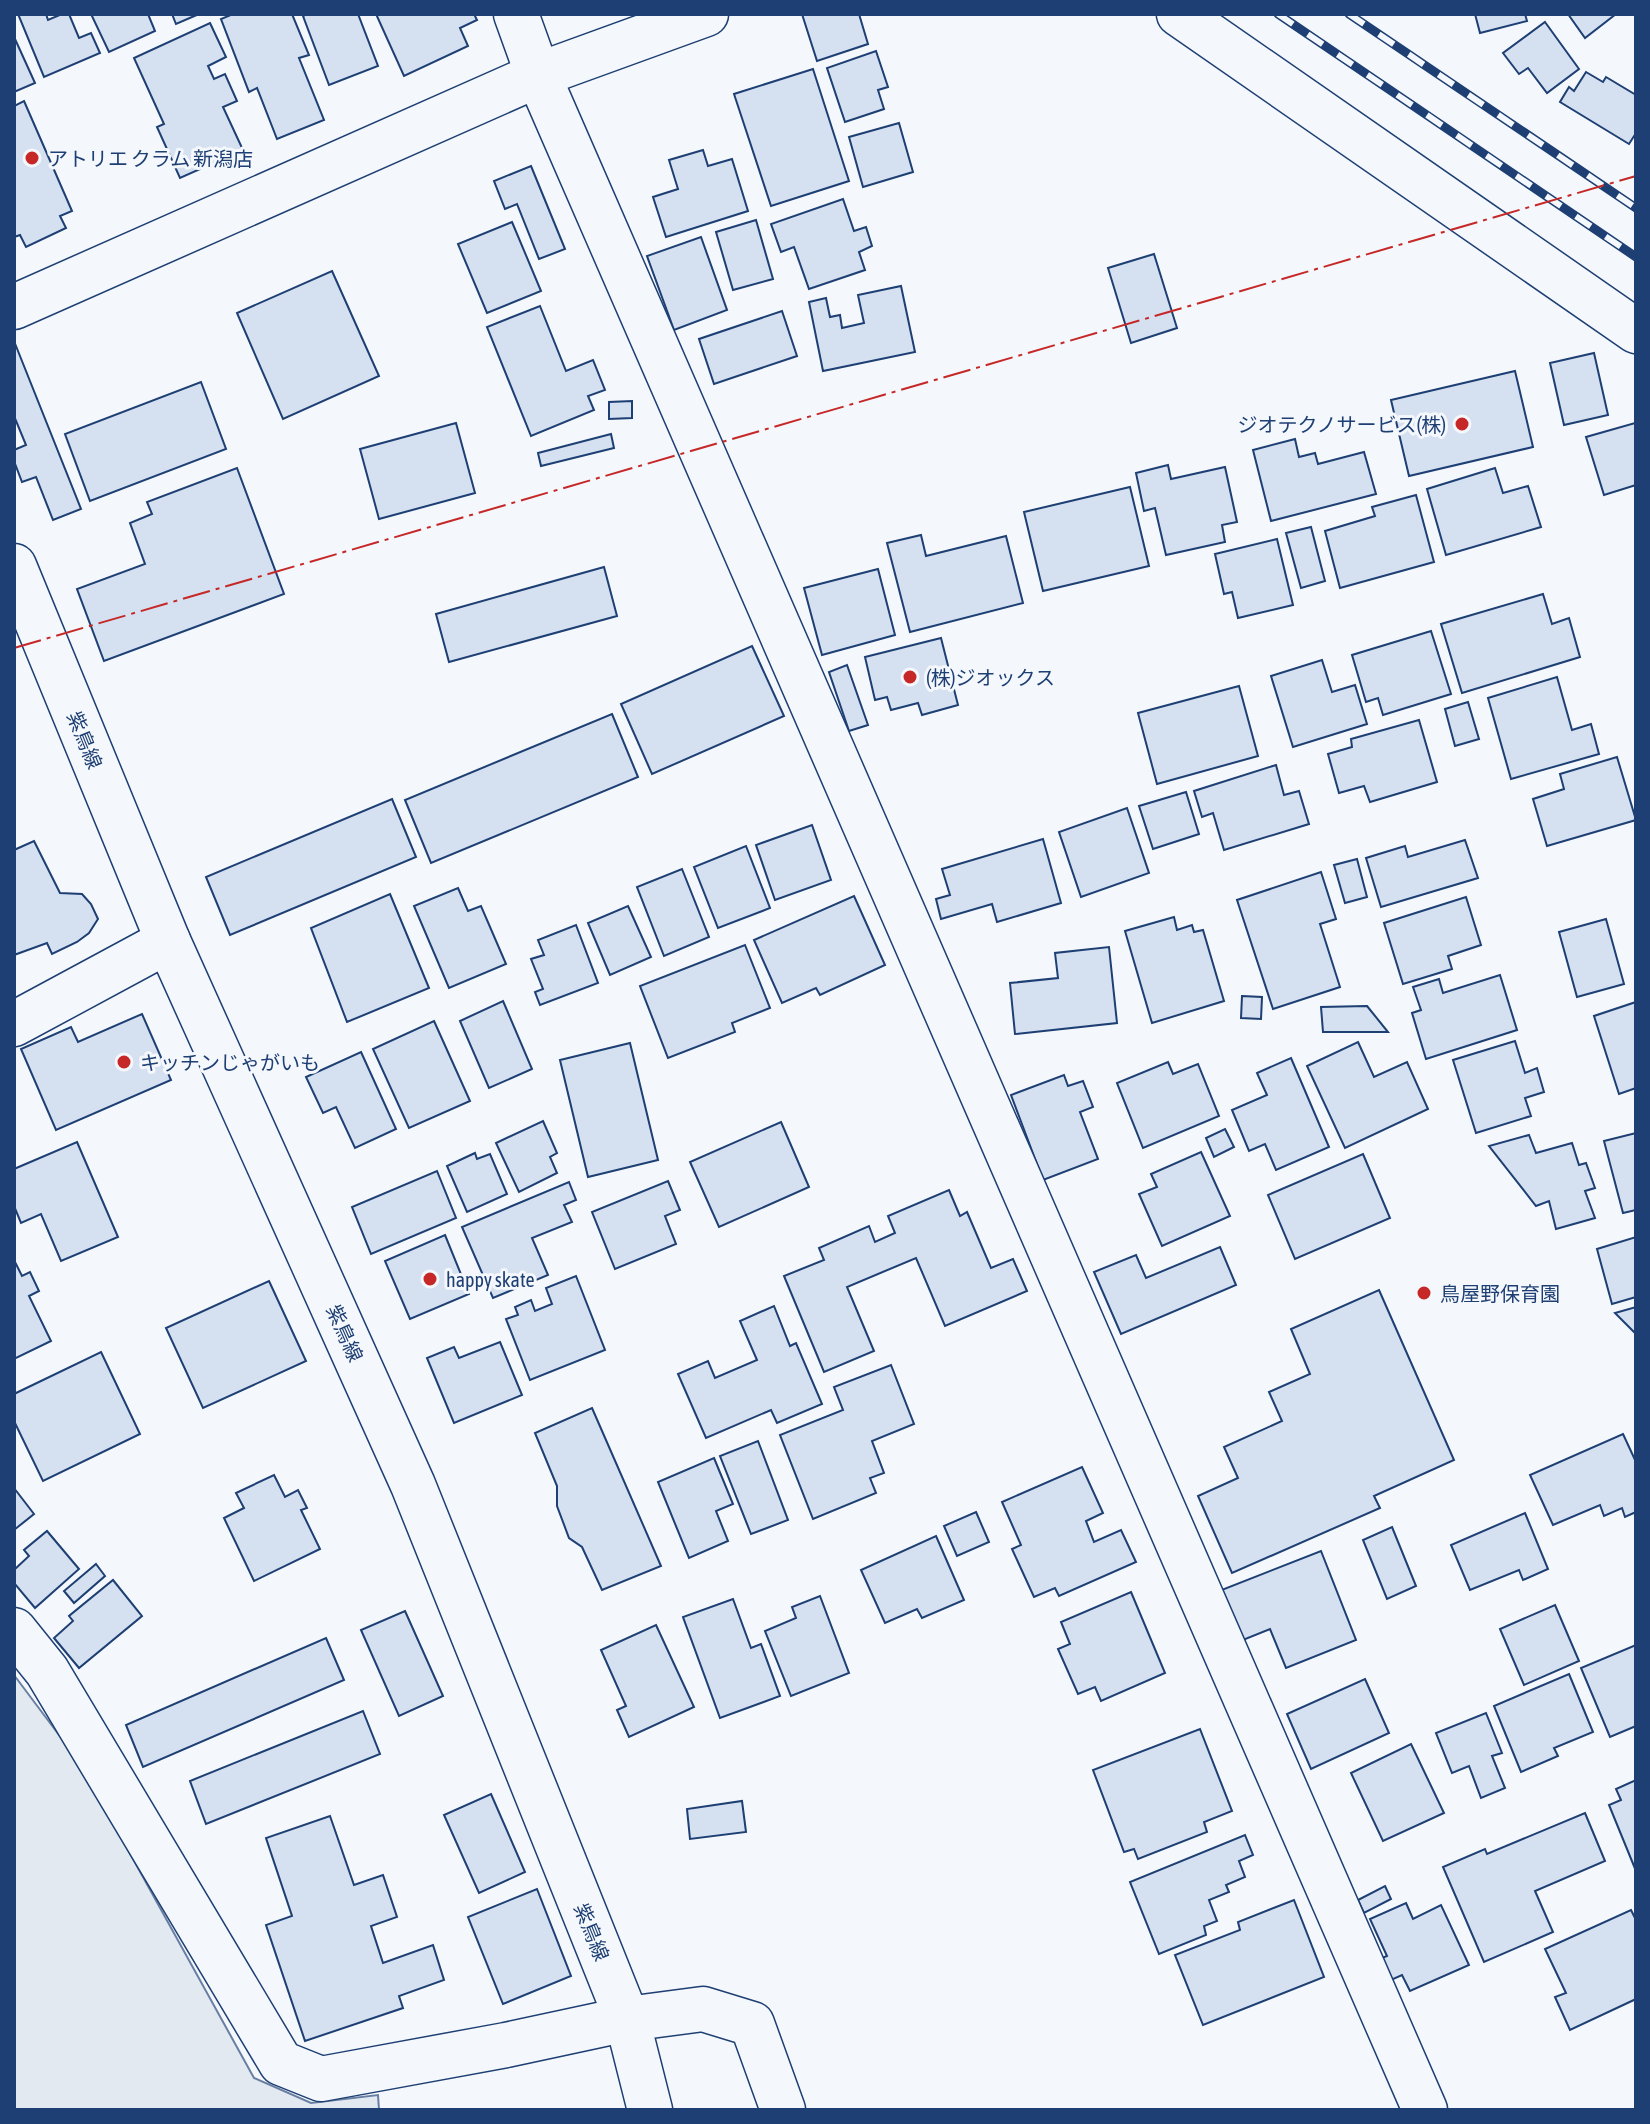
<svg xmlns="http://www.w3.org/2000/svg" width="1650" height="2124" font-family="'Asap Condensed','Noto Sans JP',sans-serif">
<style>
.green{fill:#e3e9f0;stroke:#687fa3;stroke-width:2}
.building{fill:#d5e0f0;stroke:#1d3f73;stroke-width:2}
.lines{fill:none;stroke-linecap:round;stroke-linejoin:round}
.minor-casing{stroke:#1d3f73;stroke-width:47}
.tertiary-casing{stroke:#1d3f73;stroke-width:47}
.minor{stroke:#f4f7fb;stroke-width:44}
.tertiary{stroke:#f4f7fb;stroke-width:44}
.rail-casing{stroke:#1d3f73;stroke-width:9}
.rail{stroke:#f4f7fb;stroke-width:6;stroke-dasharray:18;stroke-linecap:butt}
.power{stroke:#c62828;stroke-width:2;stroke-dasharray:28 6 4 6;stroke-linecap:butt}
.poi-dot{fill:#c62828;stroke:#f4f7fb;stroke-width:3}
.labels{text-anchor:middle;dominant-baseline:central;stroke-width:6;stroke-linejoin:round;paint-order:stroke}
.poi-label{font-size:20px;fill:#1d3f73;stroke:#f4f7fb;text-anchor:start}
.street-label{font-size:20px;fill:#1d3f73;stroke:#f4f7fb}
</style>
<rect width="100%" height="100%" fill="#f4f7fb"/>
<!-- green -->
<polygon class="green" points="14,1675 80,1763 254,2078 311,2103 378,2095 379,2110 14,2110"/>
<!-- building -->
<g class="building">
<polygon points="18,14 46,14 48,20 62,14 69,14 79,38 91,33 100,53 44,77"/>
<polygon points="91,14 148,14 155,31 109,52"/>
<polygon points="172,14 199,14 176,24"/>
<polygon points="233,14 292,14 309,55 299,58 324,120 277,139 257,88 249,92 221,19"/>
<polygon points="307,14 358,14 378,66 329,85 303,16"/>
<polygon points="376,14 474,14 477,20 460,28 468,46 404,76"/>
<polygon points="802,14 859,14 868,44 817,61"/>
<polygon points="1475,14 1525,14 1527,21 1480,33"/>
<polygon points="1568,14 1616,14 1585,38"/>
<polygon points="1545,22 1579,69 1547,93 1528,68 1519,74 1503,53"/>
<polygon points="210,23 226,57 208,66 214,79 225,74 237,101 223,107 243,150 180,178 157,127 164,124 134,58"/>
<polygon points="15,39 35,83 14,92 14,40"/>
<polygon points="876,51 888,87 878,90 884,109 845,122 827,68"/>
<polygon points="813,69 849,181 771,206 734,94"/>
<polygon points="1586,72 1603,82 1606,77 1636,95 1636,133 1629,144 1560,102 1569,87 1574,91"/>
<polygon points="24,101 72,211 60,216 66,228 26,247 20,235 14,237 14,106"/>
<polygon points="899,123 913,172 863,187 849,137"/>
<polygon points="703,150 708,166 732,159 748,211 666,237 653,197 678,189 669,160"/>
<polygon points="531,166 565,249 539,259 517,204 505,209 494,181"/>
<polygon points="843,199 854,231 866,227 872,246 859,252 865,270 809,289 794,247 781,252 771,224"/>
<polygon points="756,220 773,279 733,290 716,232"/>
<polygon points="512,222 541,291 487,313 458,244"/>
<polygon points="701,237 727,310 674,330 647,256"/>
<polygon points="1154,254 1177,328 1131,343 1108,268"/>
<polygon points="332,271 379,376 283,419 237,313"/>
<polygon points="901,286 915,352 823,371 809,302 826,298 830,317 840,315 842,328 864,323 858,295"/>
<polygon points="540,306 566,371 593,360 605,390 588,396 594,410 531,436 487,327"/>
<polygon points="782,311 797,356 714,384 699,339"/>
<polygon points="14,341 81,509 53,520 36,477 22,482 14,461 14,450 26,445 14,416"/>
<polygon points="1594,353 1608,415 1564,425 1550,363"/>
<polygon points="1515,371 1533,447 1409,476 1391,400"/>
<polygon points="201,382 226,449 90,501 65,434"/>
<polygon points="632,401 632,418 609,419 609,402"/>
<polygon points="456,423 475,493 379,519 360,449"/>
<polygon points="1635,423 1636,485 1604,495 1586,437"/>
<polygon points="611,434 614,448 541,466 538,453"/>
<polygon points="1295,439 1299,457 1315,453 1318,464 1364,452 1376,494 1271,521 1253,450"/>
<polygon points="1168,465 1171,479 1225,467 1237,522 1222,525 1225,542 1166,555 1155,508 1144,511 1136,473"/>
<polygon points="237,468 284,594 104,661 77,589 145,564 130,523 152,514 147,502"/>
<polygon points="1495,468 1503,493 1528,486 1541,527 1446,555 1427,489"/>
<polygon points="1130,487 1149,566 1043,591 1024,512"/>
<polygon points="1416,495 1434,562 1340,588 1325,531 1375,516 1372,507"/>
<polygon points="1311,527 1325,581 1301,588 1286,533"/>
<polygon points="921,535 926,556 1006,536 1023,603 910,632 887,543"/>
<polygon points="1277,539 1293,605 1238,618 1232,592 1224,594 1215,554"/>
<polygon points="604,567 617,616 449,662 436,614"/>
<polygon points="878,569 895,635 822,655 804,588"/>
<polygon points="1543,594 1552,624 1569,618 1580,657 1462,693 1441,624"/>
<polygon points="1431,631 1451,694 1383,715 1378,698 1366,702 1352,655"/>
<polygon points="941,638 958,705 922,715 918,703 891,710 887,697 875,700 865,657"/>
<polygon points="752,646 784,716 652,774 621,704"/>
<polygon points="1322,660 1332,692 1355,685 1367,724 1293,747 1271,676"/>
<polygon points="847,665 868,725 849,731 829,672"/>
<polygon points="1557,677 1572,730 1591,724 1599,754 1511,779 1488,698"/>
<polygon points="1239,686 1258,756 1157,784 1138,713"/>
<polygon points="1468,702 1479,739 1455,746 1445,709"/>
<polygon points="612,714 638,777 431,863 405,800"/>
<polygon points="1419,720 1437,782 1370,802 1364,786 1339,793 1328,754 1352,747 1351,739"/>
<polygon points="1617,757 1636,820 1547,846 1533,799 1564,789 1560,774"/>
<polygon points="1276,765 1284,795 1299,791 1309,824 1224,850 1213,813 1202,817 1194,791"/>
<polygon points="1186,792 1199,834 1153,849 1139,806"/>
<polygon points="392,799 416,857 230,935 206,877"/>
<polygon points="1127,808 1149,873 1081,897 1059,832"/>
<polygon points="812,825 831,880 775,900 756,845"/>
<polygon points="1043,839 1061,903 997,922 992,904 941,919 936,899 950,895 942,869"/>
<polygon points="1465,840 1478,878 1381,907 1366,858 1405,846 1408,857"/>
<polygon points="34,841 60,893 82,894 91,904 98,919 89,933 77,942 52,954 47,943 14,955 14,850"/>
<polygon points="746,846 770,908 718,928 694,867"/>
<polygon points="1357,859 1367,897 1345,903 1334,865"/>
<polygon points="682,869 709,937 664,956 637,887"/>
<polygon points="1321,872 1336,919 1320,924 1340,987 1273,1009 1237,900"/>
<polygon points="458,888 468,911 481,906 506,964 449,988 414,906"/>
<polygon points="390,894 429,988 347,1022 311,928"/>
<polygon points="854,896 885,965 820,995 816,988 782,1003 754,940"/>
<polygon points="1466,897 1481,945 1448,956 1452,969 1403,984 1384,923"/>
<polygon points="628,906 651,957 610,975 588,923"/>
<polygon points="1174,917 1177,930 1192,925 1194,932 1203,930 1224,1001 1152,1023 1125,931"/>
<polygon points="1606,919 1624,984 1577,997 1559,932"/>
<polygon points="576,925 598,983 540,1005 535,992 543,989 531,959 544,955 538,940"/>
<polygon points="745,945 770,1008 732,1023 735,1032 668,1058 640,986"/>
<polygon points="1109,947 1117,1023 1015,1034 1010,983 1058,978 1055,953"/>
<polygon points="1500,975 1517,1030 1426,1059 1412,1013 1421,1010 1413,987 1439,979 1443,993"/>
<polygon points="1242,996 1262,997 1261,1019 1241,1018"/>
<polygon points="503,1001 532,1069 489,1088 460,1021"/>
<polygon points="1636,1002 1636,1088 1619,1094 1594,1016"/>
<polygon points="1367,1006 1388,1032 1323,1032 1321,1007"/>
<polygon points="142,1014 171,1080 56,1130 21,1049 71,1027 78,1042"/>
<polygon points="434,1021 470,1101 409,1128 373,1049"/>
<polygon points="1515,1041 1525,1073 1537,1068 1544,1092 1525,1098 1531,1116 1476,1133 1453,1060"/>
<polygon points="1358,1042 1374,1077 1407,1062 1428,1109 1345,1148 1307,1066"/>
<polygon points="630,1043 658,1160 588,1177 560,1060"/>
<polygon points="361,1052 396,1129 355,1148 336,1107 323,1113 306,1077"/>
<polygon points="1291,1058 1329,1147 1276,1170 1265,1144 1249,1151 1232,1110 1267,1095 1257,1073"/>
<polygon points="1168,1062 1173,1074 1198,1064 1219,1116 1143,1148 1117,1083"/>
<polygon points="1064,1075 1068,1086 1083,1081 1093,1107 1080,1112 1098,1159 1043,1180 1011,1095"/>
<polygon points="543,1121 557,1153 550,1157 557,1173 519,1192 496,1143"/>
<polygon points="781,1122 809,1187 719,1227 690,1162"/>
<polygon points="1225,1129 1234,1147 1214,1157 1206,1138"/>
<polygon points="1636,1133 1636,1210 1623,1213 1604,1141"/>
<polygon points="1529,1135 1536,1153 1572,1143 1579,1165 1586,1163 1595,1188 1585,1191 1595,1218 1556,1229 1549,1201 1536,1206 1489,1146"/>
<polygon points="77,1142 118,1237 61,1261 41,1214 21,1223 14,1206 14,1169"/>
<polygon points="1201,1152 1230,1216 1162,1246 1139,1194 1157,1187 1151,1174"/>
<polygon points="475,1153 477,1159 490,1154 507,1194 467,1212 447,1166"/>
<polygon points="1363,1154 1390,1218 1295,1259 1268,1195"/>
<polygon points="437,1171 456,1218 371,1254 352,1207"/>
<polygon points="668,1181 680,1210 665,1216 676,1244 615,1269 592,1212"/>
<polygon points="569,1182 576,1200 564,1205 572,1222 532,1238 548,1275 493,1298 462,1227"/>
<polygon points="949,1190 960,1216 967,1212 991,1268 1013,1259 1027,1291 945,1326 916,1258 847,1287 874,1351 824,1372 784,1276 824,1260 819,1248 869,1226 875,1242 895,1233 888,1216"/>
<polygon points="445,1235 469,1294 410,1319 385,1261"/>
<polygon points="1636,1237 1636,1297 1612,1304 1597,1249"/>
<polygon points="1220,1247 1236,1285 1121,1334 1094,1272 1136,1255 1146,1278"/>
<polygon points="14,1260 22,1276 30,1272 39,1291 29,1296 51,1341 14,1359"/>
<polygon points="576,1276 605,1350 530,1380 506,1319 518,1315 515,1307 531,1300 535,1311 552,1304 546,1288"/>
<polygon points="269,1281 306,1361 203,1408 166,1328"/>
<polygon points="1379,1290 1454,1460 1374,1496 1380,1508 1232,1573 1198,1496 1238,1478 1224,1447 1282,1421 1269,1392 1310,1374 1291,1329"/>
<polygon points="774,1306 790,1346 796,1343 822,1404 777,1423 771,1410 706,1438 678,1374 708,1361 715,1378 757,1360 740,1321"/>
<polygon points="1636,1307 1636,1334 1615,1313"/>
<polygon points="500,1342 522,1395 454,1423 427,1358 454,1347 459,1358"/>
<polygon points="101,1352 140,1434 43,1481 14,1421 14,1394"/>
<polygon points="891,1365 914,1424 872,1441 884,1473 870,1478 876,1493 813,1519 780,1435 843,1410 834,1387"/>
<polygon points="592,1408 661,1566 602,1590 582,1547 569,1538 557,1506 557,1486 535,1433"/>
<polygon points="1623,1434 1636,1462 1636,1512 1625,1517 1622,1508 1604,1516 1600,1505 1553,1525 1530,1475"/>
<polygon points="758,1441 788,1520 751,1534 720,1456"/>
<polygon points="714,1458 733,1504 716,1511 728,1541 689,1558 658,1482"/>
<polygon points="1082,1467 1103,1513 1086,1521 1094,1542 1121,1530 1136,1562 1059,1596 1055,1588 1034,1597 1012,1549 1021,1545 1002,1502"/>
<polygon points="274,1475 285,1497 298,1490 307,1508 301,1510 320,1549 254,1581 224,1518 244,1508 236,1493"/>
<polygon points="14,1488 34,1514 14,1530"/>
<polygon points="976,1512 989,1542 957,1556 944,1526"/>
<polygon points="1525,1513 1548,1569 1523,1580 1519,1570 1470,1590 1451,1545"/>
<polygon points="1392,1527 1416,1586 1387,1599 1363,1540"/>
<polygon points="47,1531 79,1569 35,1608 14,1583 14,1570 29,1556 24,1550"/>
<polygon points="936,1536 964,1600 922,1618 917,1609 885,1623 861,1570"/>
<polygon points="1321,1551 1356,1640 1286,1668 1270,1629 1238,1642 1219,1591"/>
<polygon points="96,1564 105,1576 74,1603 64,1591"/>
<polygon points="113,1580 142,1616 79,1668 54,1638 73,1621 69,1616"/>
<polygon points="1131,1592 1165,1673 1101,1701 1095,1687 1078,1694 1058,1649 1070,1644 1061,1622"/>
<polygon points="820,1596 849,1673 791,1696 765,1631 796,1618 792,1607"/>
<polygon points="733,1599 751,1648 761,1644 780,1696 720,1718 683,1617"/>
<polygon points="1555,1605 1579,1661 1524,1685 1500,1629"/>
<polygon points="405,1611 443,1696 399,1716 361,1630"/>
<polygon points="656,1625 694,1707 629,1737 617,1710 626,1706 601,1650"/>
<polygon points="326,1638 344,1680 143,1767 126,1725"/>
<polygon points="1636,1645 1636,1726 1610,1737 1581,1668"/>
<polygon points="1569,1674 1593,1732 1554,1748 1558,1756 1521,1772 1494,1706"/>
<polygon points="1365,1679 1389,1733 1311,1769 1287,1714"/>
<polygon points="363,1711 380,1754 206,1824 190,1781"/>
<polygon points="1486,1713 1502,1753 1492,1756 1505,1788 1481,1798 1469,1766 1452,1773 1436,1733"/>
<polygon points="1200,1729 1232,1811 1204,1822 1207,1832 1138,1859 1134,1849 1124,1852 1093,1770"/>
<polygon points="1411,1744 1444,1813 1383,1841 1351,1773"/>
<polygon points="1636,1780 1636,1871 1609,1805 1621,1800 1616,1789"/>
<polygon points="491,1794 525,1872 479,1893 444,1815"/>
<polygon points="742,1801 746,1832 690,1839 687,1809"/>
<polygon points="1585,1813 1605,1861 1535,1891 1553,1932 1484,1962 1443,1867 1485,1849 1487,1854"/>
<polygon points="330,1816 354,1885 383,1875 397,1917 371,1926 383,1963 433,1945 444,1980 399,1996 403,2008 305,2041 266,1925 292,1916 266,1838"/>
<polygon points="1245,1835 1253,1855 1239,1861 1245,1877 1226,1885 1229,1892 1209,1900 1217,1921 1204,1926 1206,1935 1159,1954 1130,1882"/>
<polygon points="1385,1886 1391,1899 1364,1913 1358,1900"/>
<polygon points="537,1889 571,1976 503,2004 468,1917"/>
<polygon points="1294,1900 1324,1977 1203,2025 1175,1955 1240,1930 1238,1922"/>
<polygon points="1406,1903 1413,1919 1441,1905 1469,1965 1410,1991 1402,1975 1391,1980 1382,1958 1387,1956 1370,1919"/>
<polygon points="1631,1910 1636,1920 1636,1999 1570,2030 1555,1997 1566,1993 1545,1949"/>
</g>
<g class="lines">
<defs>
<g id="minor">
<polyline points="516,14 538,75 1425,2110"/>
<polyline points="1179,14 1636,331"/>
<polyline points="14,307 538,75 706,14"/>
<polyline points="14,1024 168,941"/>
<polyline points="14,1630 47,1671 281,2063 321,2079 506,2045 627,2019 703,2009 752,2024 783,2110"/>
</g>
<polyline id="tertiary" points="14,566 168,941 413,1485 627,2019 650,2110"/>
</defs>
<!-- minor casing -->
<use href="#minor" class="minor-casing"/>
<!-- tertiary casing -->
<use href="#tertiary" class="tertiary-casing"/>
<!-- minor -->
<use href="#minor" class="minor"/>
<!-- tertiary -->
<use href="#tertiary" class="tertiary"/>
<defs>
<g id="rail">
<polyline points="1278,14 1636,257"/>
<polyline points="1349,14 1636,208"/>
</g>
</defs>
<!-- rail casing -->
<use href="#rail" class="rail-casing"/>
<!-- rail -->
<use href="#rail" class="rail"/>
<!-- power -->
<polyline class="power" points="14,648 1636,176"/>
</g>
<!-- markers -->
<g class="poi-dot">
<circle cx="32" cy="158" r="8"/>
<circle cx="1462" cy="424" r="8"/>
<circle cx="910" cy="677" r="8"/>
<circle cx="124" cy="1062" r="8"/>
<circle cx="430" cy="1279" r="8"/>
<circle cx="1424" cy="1293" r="8"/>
</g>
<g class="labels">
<!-- poi labels -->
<g class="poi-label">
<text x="48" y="158">アトリエ クラム 新潟店</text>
<text x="1446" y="424" text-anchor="end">ジオテクノサービス(株)</text>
<text x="926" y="677">(株)ジオックス</text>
<text x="140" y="1062">キッチンじゃがいも</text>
<text x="446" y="1279">happy skate</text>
<text x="1440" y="1293">鳥屋野保育園</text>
</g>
<!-- street labels -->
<g class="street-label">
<text transform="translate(85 740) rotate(68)">紫鳥線</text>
<text transform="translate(345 1333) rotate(66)">紫鳥線</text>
<text transform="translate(592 1932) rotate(68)">紫鳥線</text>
</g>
</g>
<!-- border -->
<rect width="1650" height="2124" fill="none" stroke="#1d3f73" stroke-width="32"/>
</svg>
